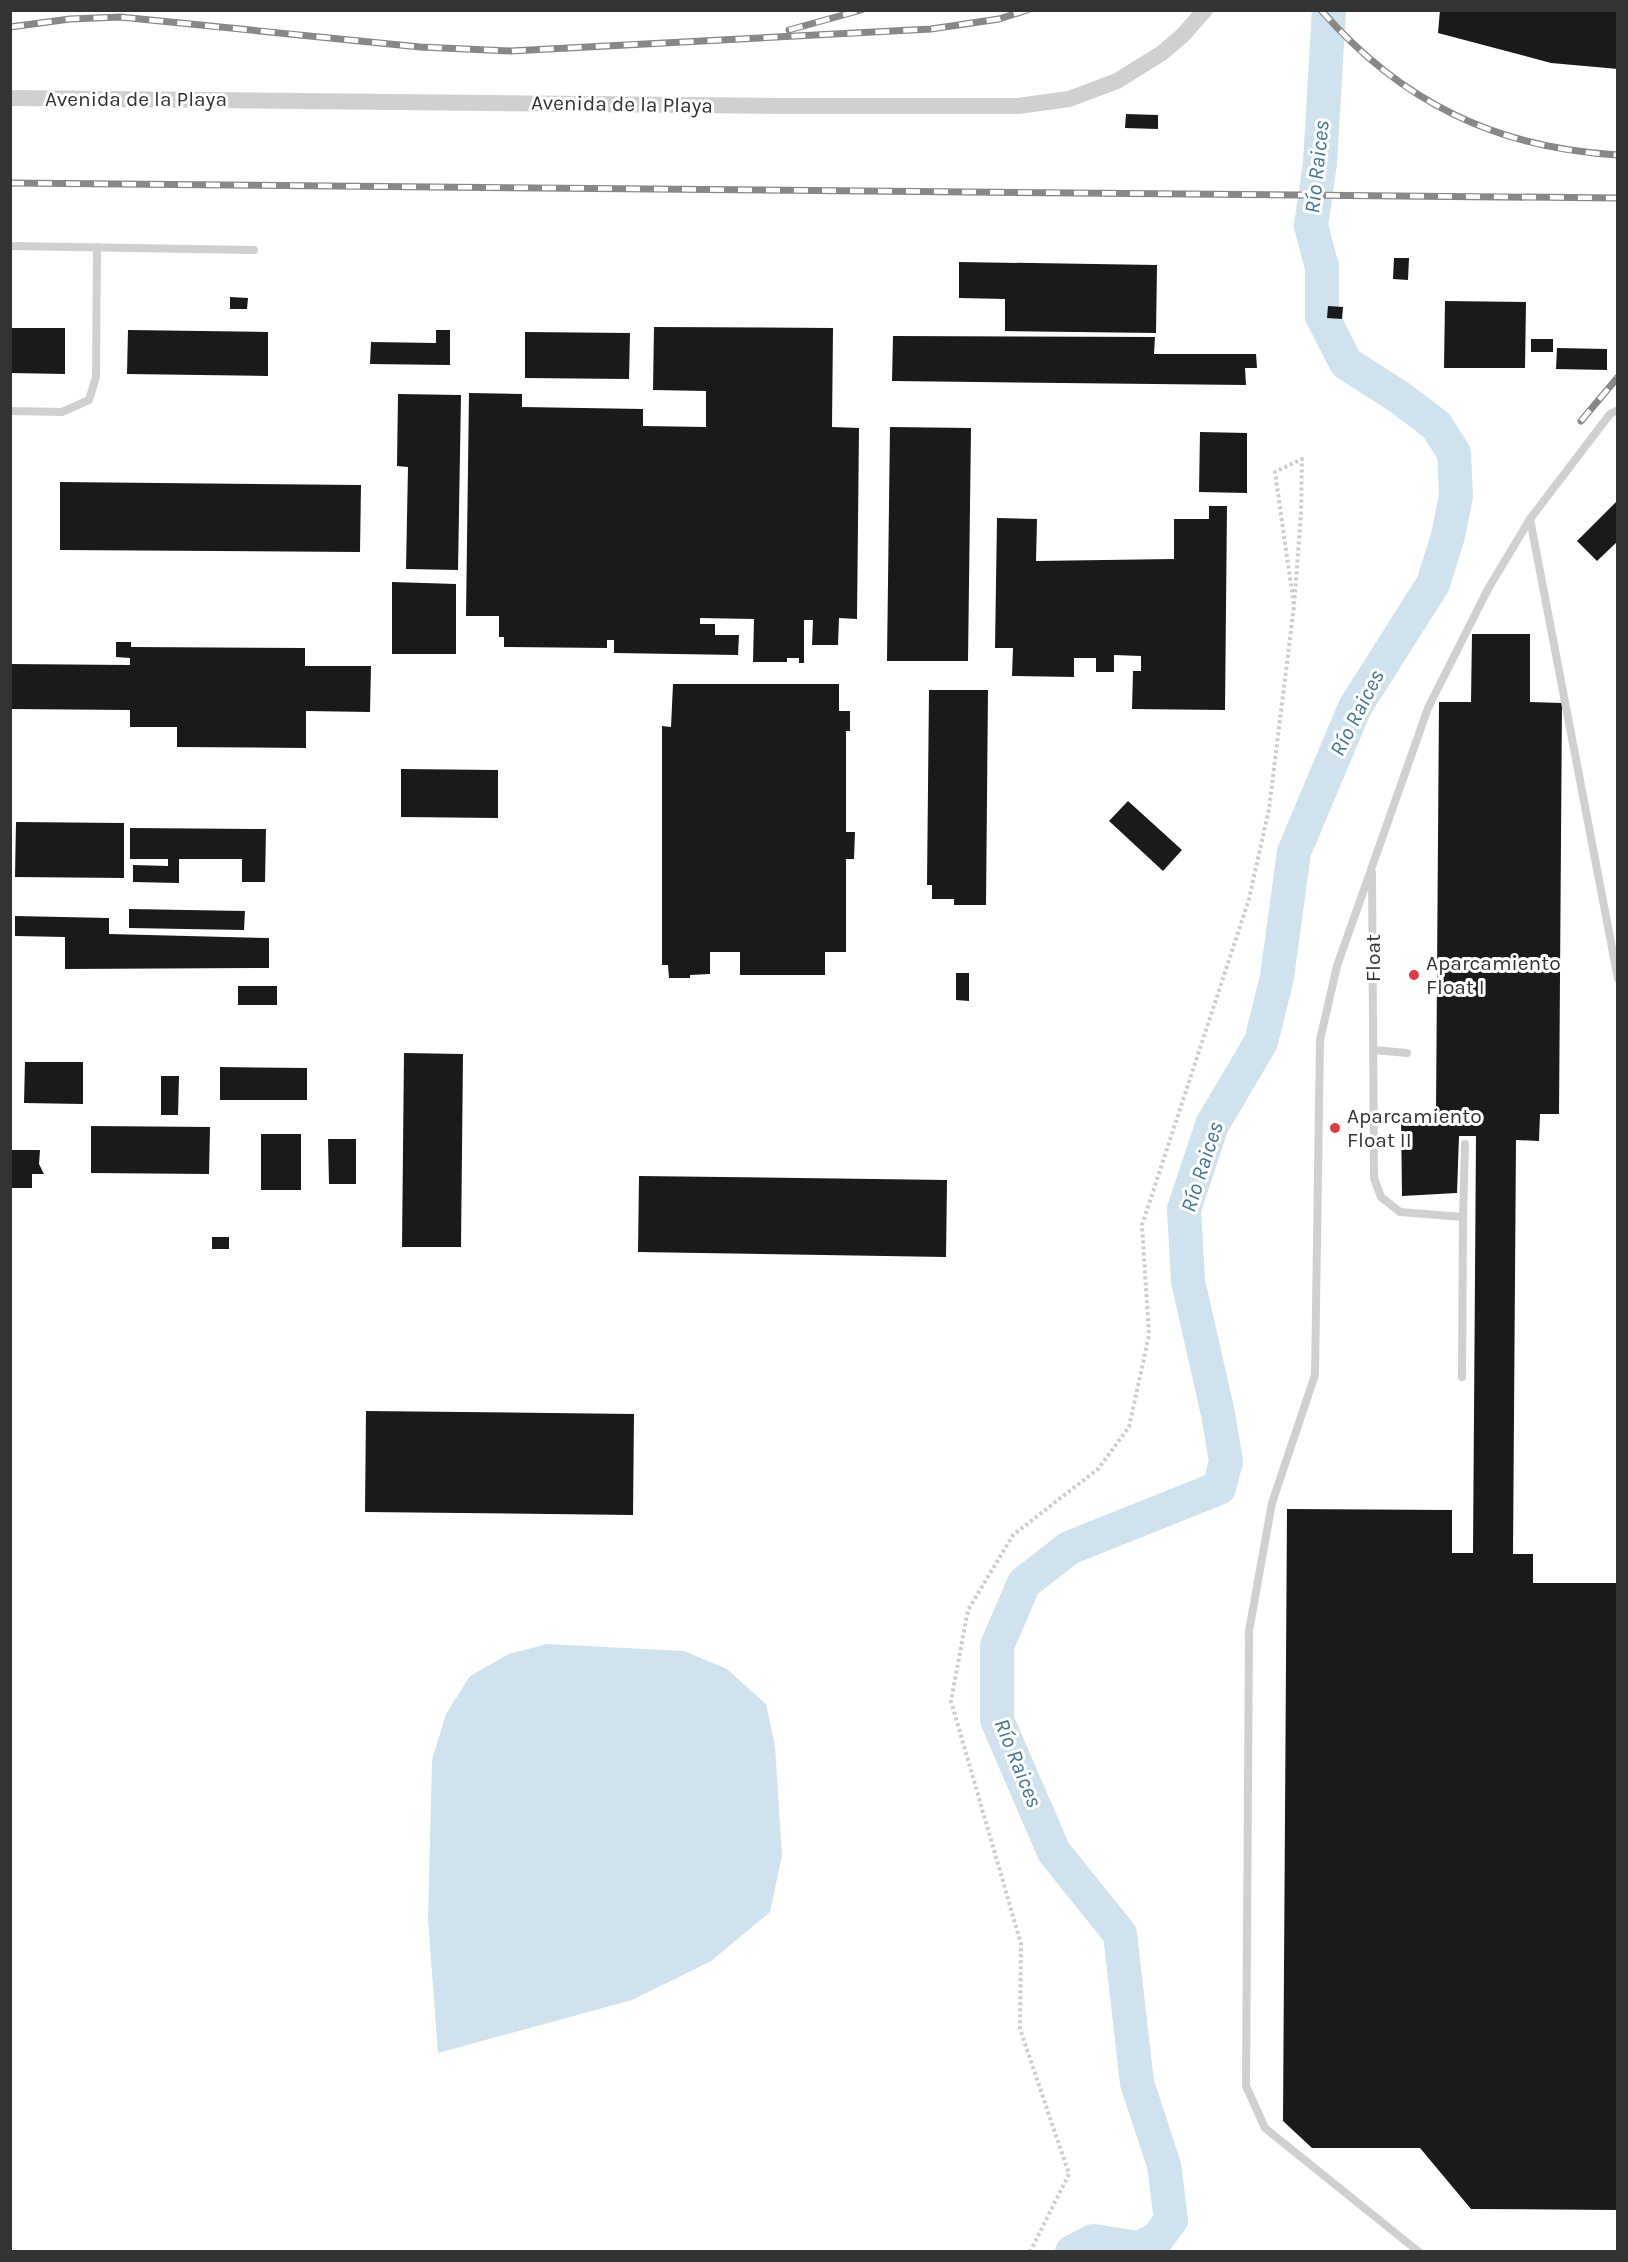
<svg xmlns="http://www.w3.org/2000/svg" width="1628" height="2262" font-family="Karla,sans-serif">
<style>
.water{fill:#cfe2ee}
.lines{fill:none;stroke-linecap:round;stroke-linejoin:round}
.river{stroke:#cfe2ee;stroke-width:34}
.building{fill:#1a1a1a}
.path{stroke:#cdcdcd;stroke-width:4;stroke-dasharray:3 3;stroke-linecap:butt}
.lane{stroke:#d0d0d0;stroke-width:8}
.street{stroke:#d0d0d0;stroke-width:16}
.rail-casing{stroke:#888;stroke-width:7}
.rail{stroke:#fff;stroke-width:4.5;stroke-dasharray:14;stroke-linecap:butt}
.poi-dot{fill:#e63946;stroke:#fff;stroke-width:2}
.labels{text-anchor:middle;dominant-baseline:central;stroke-width:6;stroke-linejoin:round;paint-order:stroke}
.street-label{font-size:21px;fill:#333;stroke:#fff}
.poi-label{font-size:21px;fill:#333;stroke:#fff;text-anchor:start}
.water-label{font-size:22px;font-style:italic;fill:#3f7597;stroke:#fff}
</style>
<rect width="100%" height="100%" fill="#fff"/>
<!-- water -->
<polygon class="water" points="547,1644 684,1651 727,1669 766,1704 775,1746 782,1856 770,1912 711,1961 632,2000 438,2053 428,1919 432,1760 446,1714 470,1676 509,1654"/>
<g class="lines">
<!-- river -->
<polyline class="river" points="1072,2252 1093,2241 1139,2248 1157,2239 1171,2220 1164,2165 1137,2083 1120,1934 1054,1852 997,1720 997,1646 1024,1583 1069,1548 1219,1488 1226,1461 1218,1414 1188,1281 1184,1209 1212,1125 1261,1042 1277,977 1294,852 1355,707 1433,584 1448,536 1456,496 1454,453 1436,425 1399,397 1346,363 1322,316 1322,267 1311,226 1320,163 1329,10"/>
</g>
<!-- building -->
<g class="building">
<polygon points="1440,10 1618,10 1618,69 1551,63 1438,33"/>
<polygon points="1126,114 1158,115 1158,129 1125,128"/>
<polygon points="1394,258 1409,258 1408,280 1393,279"/>
<polygon points="959,262 1157,265 1156,333 1005,331 1005,299 959,298"/>
<polygon points="230,297 248,298 247,309 230,309"/>
<polygon points="1445,301 1526,302 1525,368 1444,368"/>
<polygon points="1328,306 1343,307 1342,319 1327,318"/>
<polygon points="654,327 833,328 832,427 859,428 857,619 839,618 838,645 812,645 813,620 804,620 804,663 799,663 799,658 787,658 787,662 753,662 754,619 700,618 700,624 715,624 715,635 739,635 738,655 614,653 614,640 607,640 607,648 504,647 504,637 499,637 499,616 466,616 469,393 522,394 522,407 643,409 643,426 706,427 706,391 653,390"/>
<polygon points="10,328 65,328 65,374 10,373"/>
<polygon points="128,330 268,332 268,376 127,374"/>
<polygon points="436,330 450,330 450,365 370,364 371,342 436,343"/>
<polygon points="525,332 630,333 629,379 525,378"/>
<polygon points="893,336 1155,337 1154,354 1256,354 1257,368 1245,368 1246,385 892,381"/>
<rect x="1531" y="339" width="22" height="13"/>
<polygon points="1557,348 1607,349 1607,370 1556,369"/>
<polygon points="398,394 461,395 458,570 406,569 408,467 397,466"/>
<polygon points="890,427 971,428 968,661 887,661"/>
<polygon points="1200,432 1247,433 1247,493 1199,492"/>
<polygon points="60,482 361,485 360,552 60,550"/>
<polygon points="1618,500 1618,541 1597,561 1577,541"/>
<polygon points="1209,506 1227,506 1225,710 1132,709 1133,671 1141,671 1141,656 1114,655 1114,672 1096,672 1096,658 1074,658 1074,677 1012,676 1013,648 995,648 997,518 1037,519 1036,561 1174,559 1174,519 1209,519"/>
<polygon points="392,582 456,584 456,654 392,654"/>
<polygon points="1472,634 1530,634 1530,702 1562,703 1559,1114 1540,1114 1539,1141 1516,1140 1513,1554 1533,1554 1533,1583 1618,1583 1618,2210 1471,2209 1420,2148 1312,2148 1283,2121 1287,1509 1452,1510 1452,1553 1473,1553 1476,1136 1459,1136 1457,1193 1402,1196 1401,1114 1436,1113 1439,702 1471,702"/>
<polygon points="116,642 131,642 131,647 305,648 305,666 371,666 370,712 306,711 306,748 177,747 177,727 130,727 130,710 10,709 10,664 130,665 130,658 116,657"/>
<polygon points="673,684 839,684 839,711 850,711 850,731 846,731 846,832 855,832 854,859 846,859 846,952 825,952 825,975 740,975 740,952 710,952 710,974 690,975 690,978 669,978 668,965 662,965 662,726 671,727"/>
<polygon points="929,690 988,690 986,905 954,905 954,899 932,899 932,885 927,885"/>
<polygon points="401,769 498,770 498,818 401,817"/>
<polygon points="1128,801 1182,850 1163,871 1109,821"/>
<polygon points="16,822 124,823 124,878 15,877"/>
<polygon points="130,828 266,829 265,882 242,882 242,859 179,859 179,883 133,882 133,865 168,866 168,859 130,859"/>
<polygon points="129,909 245,911 244,930 129,928"/>
<polygon points="15,916 109,918 109,934 269,938 269,968 65,969 65,937 15,936"/>
<polygon points="956,973 969,973 969,1001 956,1000"/>
<rect x="238" y="986" width="39" height="19"/>
<polygon points="404,1053 463,1054 461,1247 402,1247"/>
<polygon points="25,1062 83,1062 83,1104 24,1103"/>
<polygon points="220,1067 307,1068 307,1100 220,1100"/>
<polygon points="161,1076 179,1076 178,1115 161,1115"/>
<polygon points="91,1126 210,1127 209,1174 91,1173"/>
<rect x="261" y="1134" width="40" height="56"/>
<polygon points="328,1139 356,1139 356,1184 329,1184"/>
<polygon points="11,1150 40,1150 39,1164 44,1174 32,1174 32,1188 11,1188"/>
<polygon points="639,1176 947,1180 946,1257 638,1252"/>
<rect x="212" y="1237" width="17" height="12"/>
<polygon points="366,1411 634,1414 633,1515 365,1512"/>
</g>
<g class="lines">
<!-- path -->
<polyline class="path" points="1030,2252 1069,2174 1020,2029 1021,1944 951,1701 968,1610 1013,1535 1098,1469 1129,1427 1149,1335 1142,1225 1249,899 1269,809 1294,606 1301,514 1302,459 1275,472 1294,606"/>
<!-- lane -->
<g class="lane">
<polyline points="10,246 254,250"/>
<polyline points="10,411 62,412 89,400 96,377 97,247"/>
<polyline points="1530,519 1618,979"/>
<polyline points="1372,873 1374,1178 1381,1197 1400,1212 1463,1217 1465,1144"/>
<polyline points="1373,1050 1407,1053"/>
<polyline points="1462,1377 1463,1217"/>
<polyline points="1419,2252 1265,2128 1246,2086 1249,1631 1272,1503 1315,1375 1320,1040 1337,966 1428,708 1488,589 1530,519 1610,414 1618,410"/>
</g>
<!-- street -->
<polyline class="street" points="10,98 786,106 1018,106 1069,99 1117,81 1162,53 1183,35 1205,10"/>
<defs>
<g id="rail">
<path d="M1321,10C1401,102 1496,148 1618,155"/>
<polyline points="10,27 70,19 120,17 420,47 511,51 931,29 999,19 1027,10"/>
<polyline points="789,30 861,10"/>
<polyline points="10,183 1618,198"/>
<polyline points="1581,421 1618,377"/>
</g>
</defs>
<!-- rail casing -->
<use href="#rail" class="rail-casing"/>
<!-- rail -->
<use href="#rail" class="rail"/>
</g>
<!-- markers -->
<g class="poi-dot">
<circle cx="1414" cy="975" r="6"/>
<circle cx="1335" cy="1128" r="6"/>
</g>
<g class="labels">
<!-- street labels -->
<g class="street-label">
<text x="136" y="99">Avenida de la Playa</text>
<text transform="translate(622 104) rotate(1)">Avenida de la Playa</text>
<text transform="translate(1373 958) rotate(-90)">Float</text>
</g>
<!-- poi labels -->
<g class="poi-label">
<text x="1426" y="963">Aparcamiento<tspan x="1426" dy="24">Float I</tspan></text>
<text x="1347" y="1116">Aparcamiento<tspan x="1347" dy="24">Float II</tspan></text>
</g>
<!-- water labels -->
<g class="water-label">
<text transform="translate(1317 167) rotate(-84)">Río Raices</text>
<text transform="translate(1357 713) rotate(-63)">Río Raices</text>
<text transform="translate(1202 1167) rotate(-72)">Río Raices</text>
<text transform="translate(1018 1763) rotate(68)">Río Raices</text>
</g>
</g>
<!-- border -->
<rect width="1628" height="2262" fill="none" stroke="#333333" stroke-width="24"/>
</svg>
